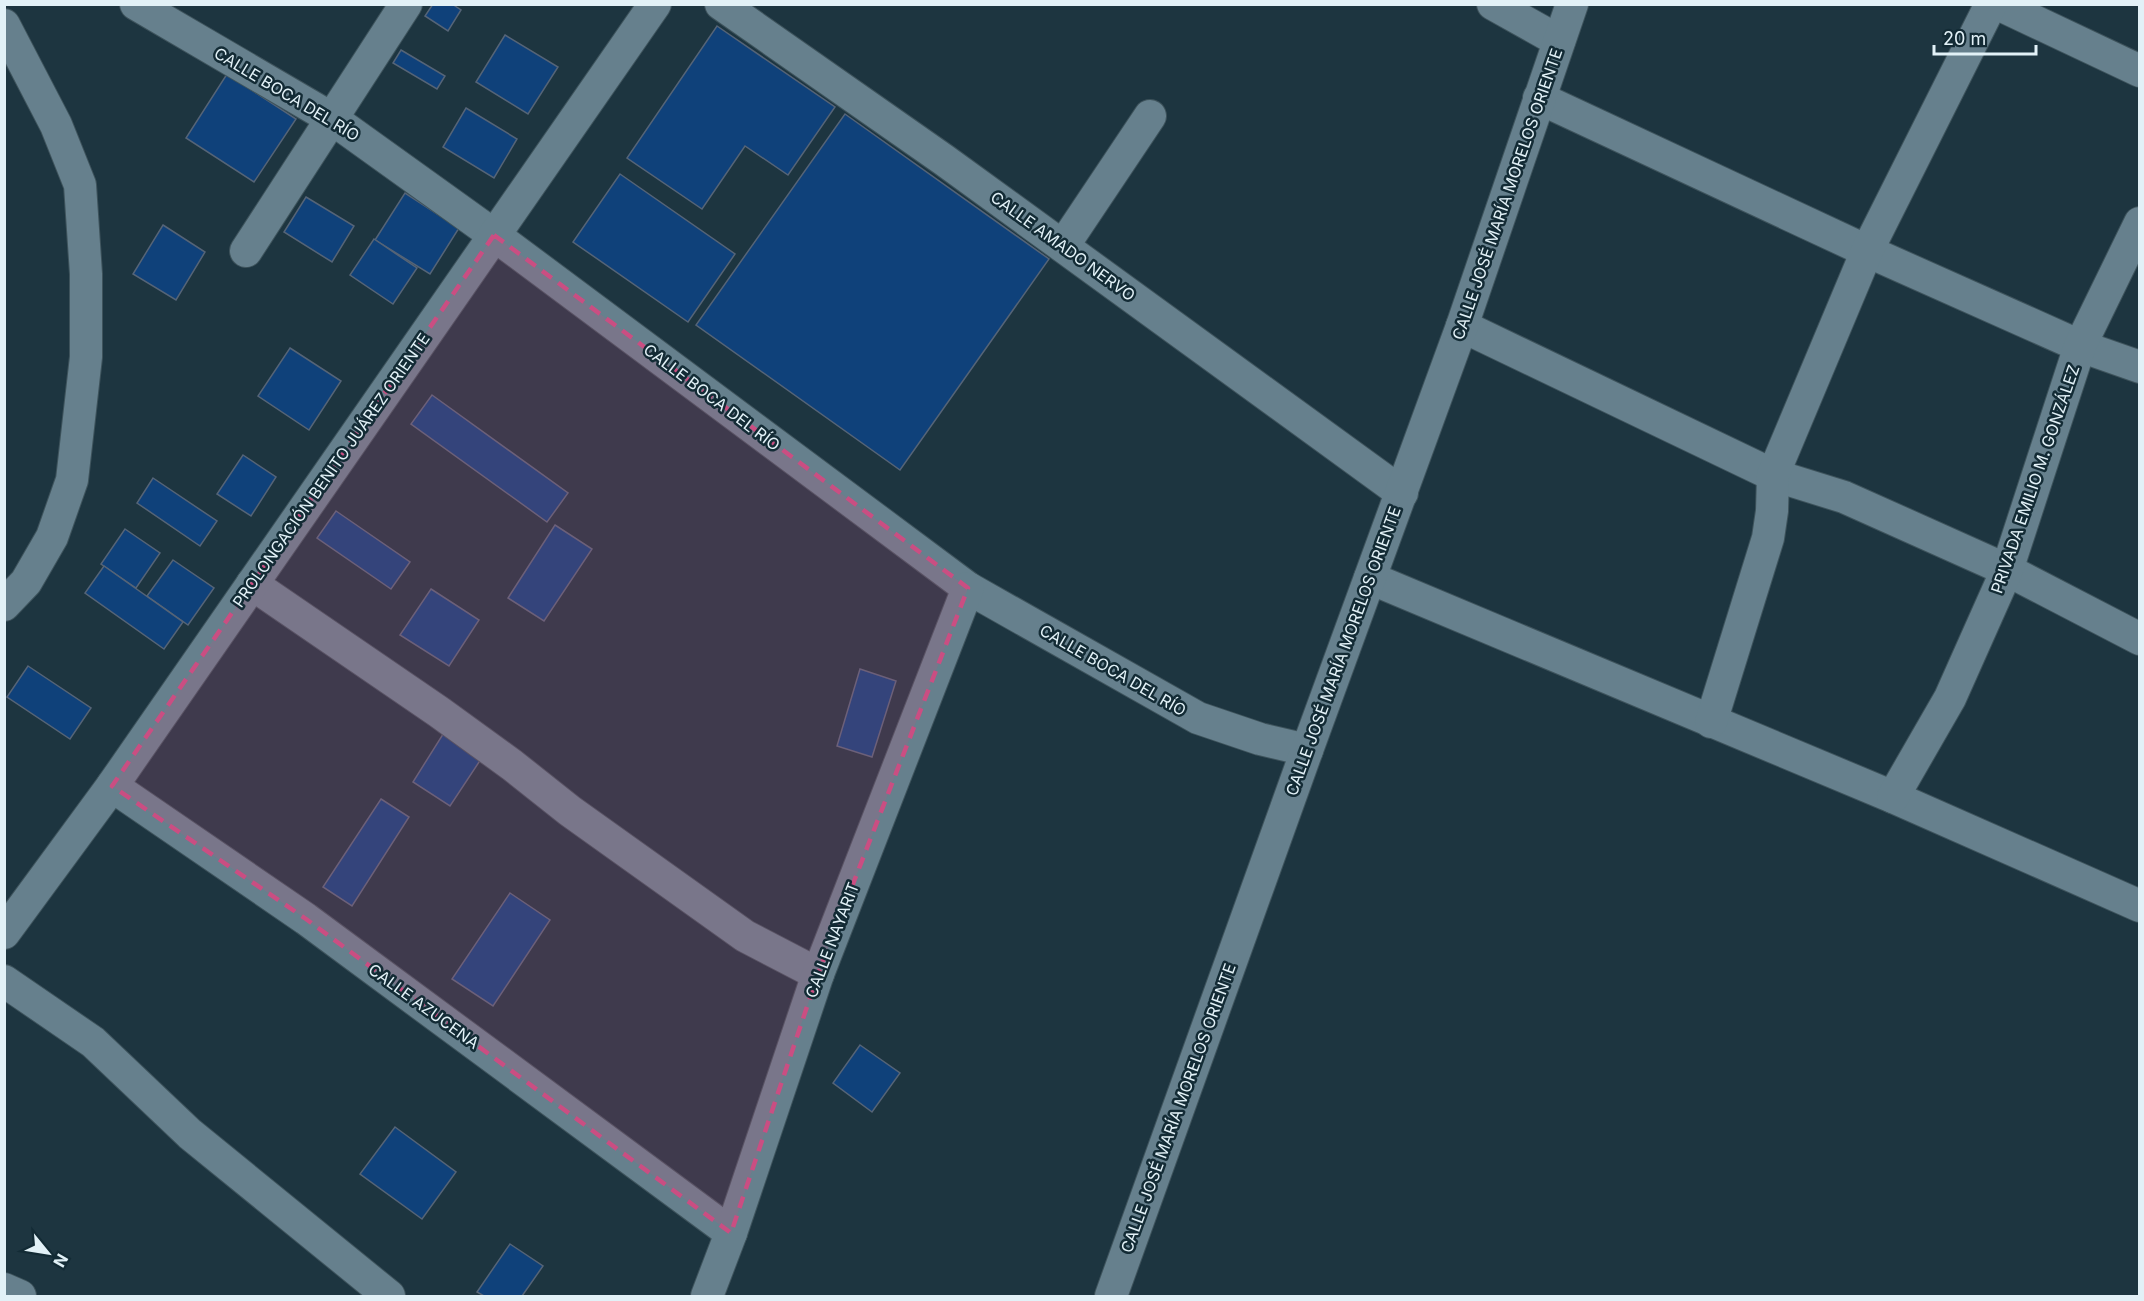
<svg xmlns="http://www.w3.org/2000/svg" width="2144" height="1301" font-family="Inter,sans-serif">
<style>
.building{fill:#0f417a;stroke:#556477;stroke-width:1.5}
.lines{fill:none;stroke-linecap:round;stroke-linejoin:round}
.street-casing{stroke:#3e535c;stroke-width:34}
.street{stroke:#66808d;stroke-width:32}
.marked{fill:#ca4e82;fill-opacity:0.2;stroke:#ca4e82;stroke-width:4.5;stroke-dasharray:12 8;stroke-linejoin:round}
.labels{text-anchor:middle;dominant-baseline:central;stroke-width:5;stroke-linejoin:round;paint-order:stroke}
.street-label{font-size:16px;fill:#e2f1f7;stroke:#132b35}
</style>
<rect width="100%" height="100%" fill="#1d3540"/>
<!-- building -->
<g class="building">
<polygon points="433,4 452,4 461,10 448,31 425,16"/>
<polygon points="717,26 835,107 788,175 745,146 702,209 627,158"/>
<polygon points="505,35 558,67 528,114 476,82"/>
<polygon points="401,50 445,76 437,89 393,63"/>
<polygon points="227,74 296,119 254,182 186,138"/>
<polygon points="466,108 517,139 494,178 443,147"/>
<polygon points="845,114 1049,259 900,470 696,325"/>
<polygon points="620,174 735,254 688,322 573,242"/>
<polygon points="405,193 459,228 430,274 375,240"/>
<polygon points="306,197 354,226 332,262 284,232"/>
<polygon points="163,225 205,252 176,300 133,274"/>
<polygon points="374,239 417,268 393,304 350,275"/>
<polygon points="290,348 341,381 309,430 258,396"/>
<polygon points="432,395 568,493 547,522 411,424"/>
<polygon points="243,455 276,477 251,516 217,494"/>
<polygon points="153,478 217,521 200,546 137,503"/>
<polygon points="336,511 410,562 391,589 317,538"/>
<polygon points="555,525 592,549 544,621 508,598"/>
<polygon points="125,529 160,553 136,588 101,564"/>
<polygon points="173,560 214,588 188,625 147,596"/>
<polygon points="104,566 183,622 164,649 85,593"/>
<polygon points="431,589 479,620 449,666 400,635"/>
<polygon points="28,666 91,708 70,739 7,697"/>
<polygon points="860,669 896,681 872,757 837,746"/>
<polygon points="445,731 483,756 450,806 413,782"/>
<polygon points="381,799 409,817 352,906 323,887"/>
<polygon points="510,893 550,920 493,1006 452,979"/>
<polygon points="860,1045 900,1073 872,1112 833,1083"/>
<polygon points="395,1127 456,1172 422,1219 360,1174"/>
<polygon points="510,1244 543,1266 522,1296 484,1296 477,1292"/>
</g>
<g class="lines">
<defs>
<g id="street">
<polyline points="136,4 331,118 494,235 968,588 1198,718 1260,739 1307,750"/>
<polyline points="721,4 944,160 1402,493"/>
<polyline points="1493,4 1559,41"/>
<polyline points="1998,4 2140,71"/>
<polyline points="4,25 56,125 80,185 86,274 86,357 72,480 52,537 26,582 4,605"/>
<polyline points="1539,98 1867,251 2080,346 2140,367"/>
<polyline points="1063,246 1150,116"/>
<polyline points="246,251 406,4"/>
<polyline points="1462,326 1773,475 1844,497 2007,570 2140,639"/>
<polyline points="1370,578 1893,797 2140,906"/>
<polyline points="252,584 439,712 512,765 570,811 745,936 818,974"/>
<polyline points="1711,722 1768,538 1772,511 1773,475 1867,251 1991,4"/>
<polyline points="112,786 306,919 731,1233"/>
<polyline points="1893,797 1950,698 2007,570 2080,346 2140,223"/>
<polyline points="4,933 112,786 655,4"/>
<polyline points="4,981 93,1042 190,1134 389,1296"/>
<polyline points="4,1289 20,1296"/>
<polyline points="707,1296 731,1233 818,974 968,588"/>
<polyline points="1111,1296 1307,750 1462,326 1572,4"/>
</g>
</defs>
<!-- street casing -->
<use href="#street" class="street-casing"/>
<!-- street -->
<use href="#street" class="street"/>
</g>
<!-- marked area -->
<path class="marked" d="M494,235L968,588L818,974L731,1233L306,919L112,786Z"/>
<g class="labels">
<!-- street labels -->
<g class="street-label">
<text transform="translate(287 94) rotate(31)">CALLE BOCA DEL RÍO</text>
<text transform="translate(1507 194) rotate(-71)">CALLE JOSÉ MARÍA MORELOS ORIENTE</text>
<text transform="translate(1063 246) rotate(36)">CALLE AMADO NERVO</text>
<text transform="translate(712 397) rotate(37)">CALLE BOCA DEL RÍO</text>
<text transform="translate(331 470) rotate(-55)">PROLONGACIÓN BENITO JUÁREZ ORIENTE</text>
<text transform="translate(2035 479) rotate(-71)">PRIVADA EMILIO M. GONZÁLEZ</text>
<text transform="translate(1343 651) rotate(-70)">CALLE JOSÉ MARÍA MORELOS ORIENTE</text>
<text transform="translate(1113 670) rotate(30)">CALLE BOCA DEL RÍO</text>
<text transform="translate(832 940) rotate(-69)">CALLE NAYARIT</text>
<text transform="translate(424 1006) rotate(36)">CALLE AZUCENA</text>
<text transform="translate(1178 1108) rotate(-70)">CALLE JOSÉ MARÍA MORELOS ORIENTE</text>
</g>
</g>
<!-- border -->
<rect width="2144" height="1301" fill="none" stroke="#e2f1f7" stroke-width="12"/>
<!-- north arrow -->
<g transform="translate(48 1253) rotate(120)" stroke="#132b35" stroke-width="4.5" paint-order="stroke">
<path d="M0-4.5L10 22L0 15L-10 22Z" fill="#e2f1f7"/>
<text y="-9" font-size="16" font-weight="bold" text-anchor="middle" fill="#e2f1f7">N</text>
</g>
<!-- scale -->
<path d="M1934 45v9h102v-9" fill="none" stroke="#e2f1f7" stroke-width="3"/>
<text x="1943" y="45" font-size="18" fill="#e2f1f7" stroke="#132b35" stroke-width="4.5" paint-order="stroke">20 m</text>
</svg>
